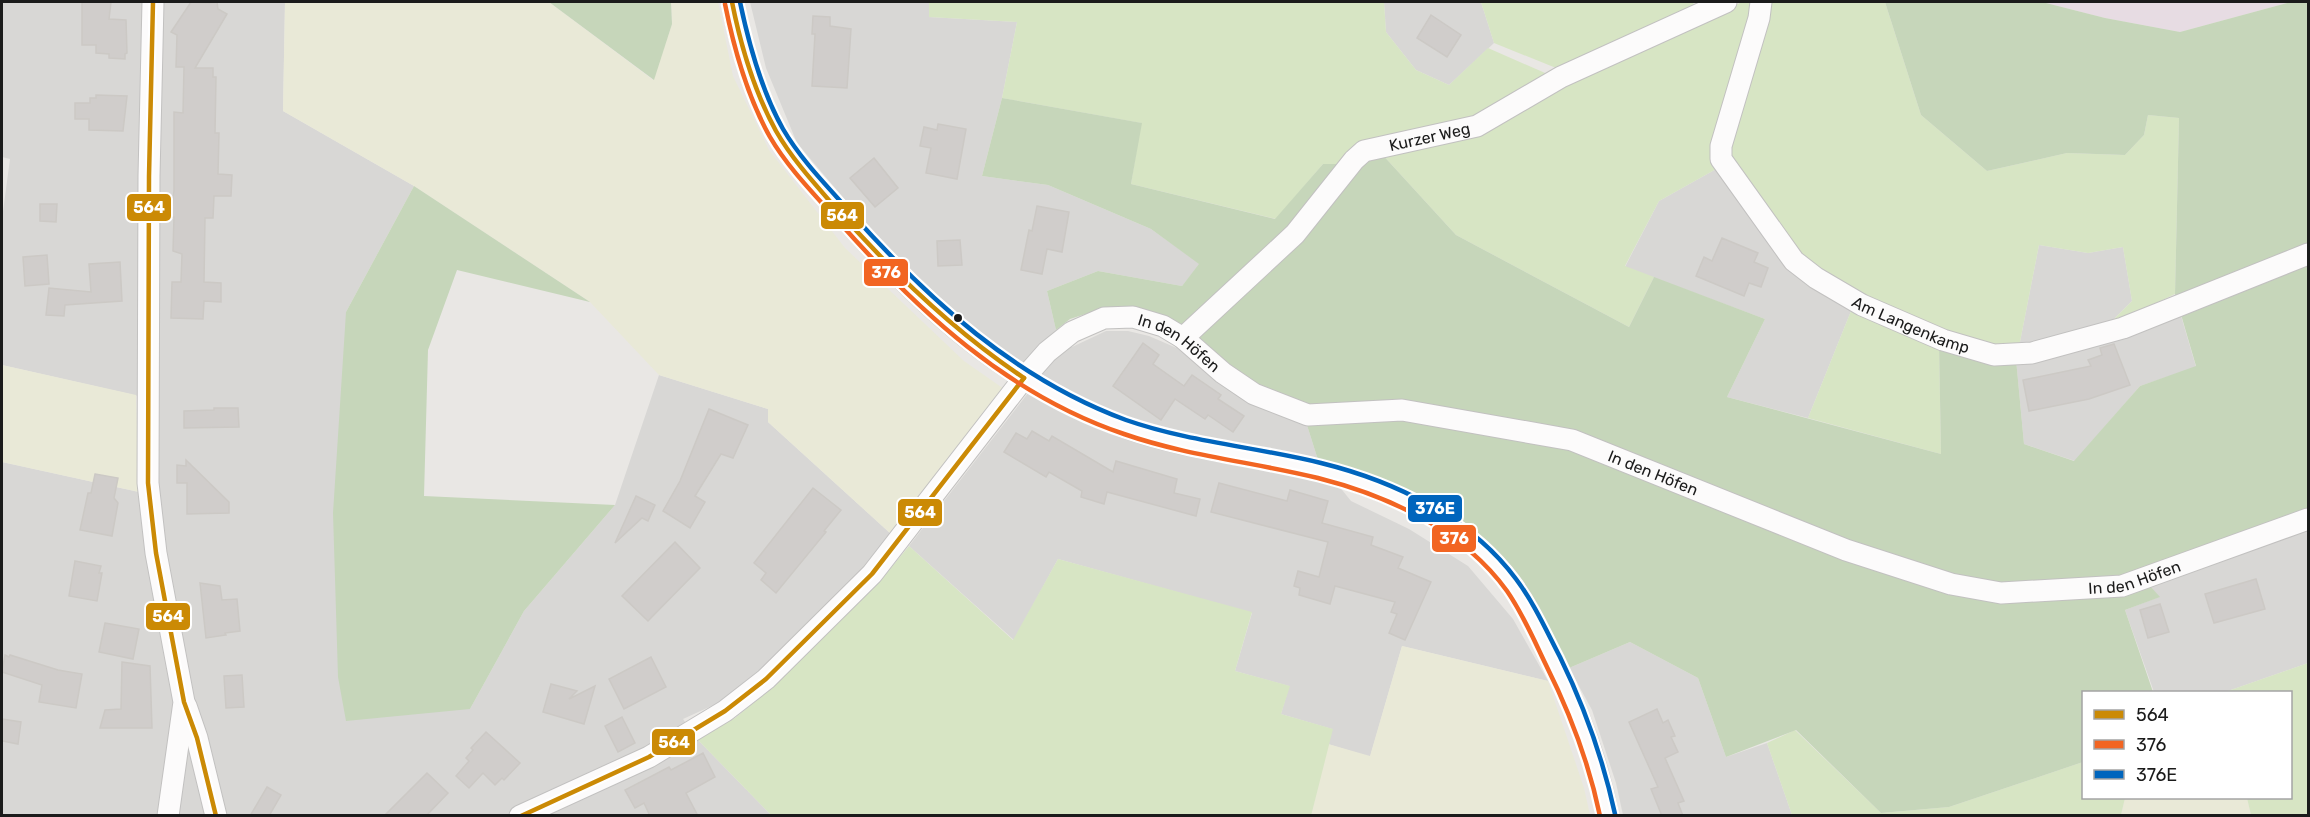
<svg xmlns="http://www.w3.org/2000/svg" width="2310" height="817" font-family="Rubik,sans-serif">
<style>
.residential{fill:#d8d7d5}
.industrial{fill:#e7dce3}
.farmland{fill:#e9e9d7}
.grass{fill:#d7e5c4}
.forest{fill:#c6d6ba}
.building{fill:#d0cdcb;stroke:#ccc9c5;stroke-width:1.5}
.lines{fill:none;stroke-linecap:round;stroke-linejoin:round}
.minor-casing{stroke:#c2c1c0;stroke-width:23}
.minor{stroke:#fcfbfb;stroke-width:21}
.bus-1-casing{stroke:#fff;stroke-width:9}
.bus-2-casing{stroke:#fff;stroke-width:9}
.bus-3-casing{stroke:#fff;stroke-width:9}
.bus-1{stroke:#cb8a05;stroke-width:4.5}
.bus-2{stroke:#f26522;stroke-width:4.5}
.bus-3{stroke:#0065bd;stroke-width:4.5}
.bus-dot{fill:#1b1b1b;stroke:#fff;stroke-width:2}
.labels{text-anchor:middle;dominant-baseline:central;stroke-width:4.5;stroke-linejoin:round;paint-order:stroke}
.street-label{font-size:16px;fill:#1b1b1b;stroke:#fff}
.line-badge{stroke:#fff;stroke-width:2}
.badge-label{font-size:16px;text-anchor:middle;font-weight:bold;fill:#fff}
</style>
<rect width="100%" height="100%" fill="#e9e7e4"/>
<!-- residential -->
<g class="residential">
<polygon points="2,2 285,2 283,111 414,186 346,312 470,709 524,611 615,505 659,375 768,409 768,422 891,534 867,565 764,666 718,703 683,719 697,739 771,815 2,815 2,462 139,492 156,400 2,365 2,219 10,159 2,157"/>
<polygon points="750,2 929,2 929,17 1017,22 1002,98 982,176 1048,185 1151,229 1200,264 1182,286 1098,271 1047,291 1056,330 1072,347 1106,331 1128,331 1149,336 1179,349 1215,378 1306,422 1318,460 1351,501 1409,529 1468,566 1513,619 1548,681 1402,646 1370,757 1328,744 1332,729 1281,714 1289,686 1235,671 1252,613 1058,559 1014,640 909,546 1039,379 971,329 868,227 797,143 766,68"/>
<polygon points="1384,2 1481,2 1494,43 1449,85 1416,70 1386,32"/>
<polygon points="1718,168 1853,306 1808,418 1727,397 1765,319 1625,267 1659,201"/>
<polygon points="2039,245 2088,253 2123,247 2132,301 2106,327 2019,347"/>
<polygon points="2179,309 2196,367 2140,386 2075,461 2024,444 2016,359"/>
<polygon points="2308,529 2308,663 2225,692 2154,692 2125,610 2159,597 2151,587"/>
<polygon points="1630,642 1698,678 1726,757 1767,743 1792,815 1623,815 1616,783 1592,710 1569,668"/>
</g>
<!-- industrial -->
<polygon class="industrial" points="2042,2 2291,2 2180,32 2105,18"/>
<!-- farmland -->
<g class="farmland">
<polygon points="285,2 549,2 653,80 672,24 671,2 718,2 733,76 769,150 845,248 964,361 1004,389 891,534 768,422 768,409 659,375 590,302 414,186 283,111"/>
<polygon points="2,365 136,395 139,492 2,462"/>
<polygon points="1402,646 1548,681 1584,788 1590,815 1311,816 1328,744 1370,756"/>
<polygon points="2125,798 2247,798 2251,815 2121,815"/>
</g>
<!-- grass -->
<g class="grass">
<polygon points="929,2 1384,2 1386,32 1416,70 1449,85 1488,48 1552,76 1477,120 1343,164 1323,164 1276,219 1131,184 1141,123 1002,98 1017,22 929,17"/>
<polygon points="1481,2 1693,2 1695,8 1561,70 1494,43"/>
<polygon points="1742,2 1756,2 1718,168 1659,201 1625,266 1654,277 1629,327 1456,235 1380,152 1566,82"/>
<polygon points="1765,2 1885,2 1921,115 1987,171 2067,153 2125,155 2144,135 2148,115 2179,118 2175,294 2106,327 2132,301 2123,247 2088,253 2039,245 2019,347 1995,350 1859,295 1798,255 1729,166 1727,149"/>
<polygon points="1853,306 1939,344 1941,454 1808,418"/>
<polygon points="909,546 1013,640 1058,559 1252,612 1235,671 1290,686 1281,714 1333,729 1311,816 771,815 697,739 735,718 774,686 881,580"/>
<polygon points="2308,663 2308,815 2251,815 2247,798 2290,798 2290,692 2225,692"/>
<polygon points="1795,730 1881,813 1949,807 2083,762 2084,798 2125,798 2121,815 1792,815 1767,743"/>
</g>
<!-- forest -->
<g class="forest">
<polygon points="549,2 671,2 672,24 654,80"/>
<polygon points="1885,2 2042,2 2105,18 2180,32 2291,2 2308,2 2308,508 2144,570 2151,587 2160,597 2125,610 2153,692 2084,692 2083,762 1949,807 1881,813 1796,730 1726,757 1698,678 1630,642 1569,668 1524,586 1470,531 1318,460 1306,422 1135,310 1107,307 1070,319 1056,330 1047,291 1098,271 1182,286 1199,264 1151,229 1048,185 982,176 1002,98 1142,123 1131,184 1275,219 1323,164 1343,164 1380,152 1456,235 1629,327 1654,277 1765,319 1727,397 1941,454 1939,344 2016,359 2024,444 2074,461 2140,386 2196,366 2175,294 2179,118 2148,115 2144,135 2125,155 2067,153 1987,171 1921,115"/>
<polygon points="414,186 590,302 457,270 428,350 424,496 615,505 524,611 470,709 346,721 338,677 333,513 346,312"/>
</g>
<!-- building -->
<g class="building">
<polygon points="82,2 111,2 109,19 126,20 127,53 125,54 125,59 109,58 109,54 96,53 96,45 82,45"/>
<polygon points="191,2 209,3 217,2 218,9 227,14 195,68 213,68 213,77 216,77 215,133 219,133 218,174 232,175 231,196 214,196 213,218 205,218 204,282 221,283 221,302 204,301 203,319 171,318 172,282 181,282 182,254 173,251 174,217 171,217 174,190 174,112 183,113 184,67 176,67 177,35 171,32"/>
<polygon points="1431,15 1461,35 1447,57 1417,38"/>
<polygon points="813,16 830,17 830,26 851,29 847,88 812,86 815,34 812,34"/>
<polygon points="96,95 127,96 123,131 89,130 89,119 75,119 75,103 90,103 90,98 96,98"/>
<polygon points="938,124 966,129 957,179 926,173 931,148 920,146 924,127 937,130"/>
<polygon points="874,158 898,188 875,207 850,178"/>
<polygon points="40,204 57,204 56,222 40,221"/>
<polygon points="1037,206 1069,212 1062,252 1047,249 1042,274 1021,270 1029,230 1032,231"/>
<polygon points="1722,238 1758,253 1754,262 1768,268 1761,287 1749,283 1744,296 1696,276 1704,257 1712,261"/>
<polygon points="960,240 962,265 938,266 937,241"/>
<polygon points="47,255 49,284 25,286 23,257"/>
<polygon points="120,262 122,301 65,305 64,316 46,315 49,288 91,292 89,264"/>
<polygon points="1143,343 1159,355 1153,364 1184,386 1192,375 1221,395 1218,399 1244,416 1233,432 1208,415 1205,419 1175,399 1161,420 1113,386"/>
<polygon points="2114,344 2130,385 2089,399 2029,411 2023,380 2091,366 2088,360 2102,355 2100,348"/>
<polygon points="214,408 238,408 239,427 184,428 184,411 214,410"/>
<polygon points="709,409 748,425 733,458 721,454 695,496 705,502 690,528 663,511 680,481"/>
<polygon points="1032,431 1049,441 1052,436 1113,472 1116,461 1177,479 1174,493 1200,499 1196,516 1107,492 1104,504 1081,497 1082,491 1049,472 1046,477 1004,452 1016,433 1027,439"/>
<polygon points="186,460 229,502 229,513 187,514 187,483 177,483 177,465 186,466"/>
<polygon points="95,474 118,478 114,498 118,503 112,536 80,530 88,493 91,493"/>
<polygon points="1219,483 1287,501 1290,490 1328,501 1322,523 1373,537 1371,545 1403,557 1398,568 1431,582 1405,640 1389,633 1397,614 1391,612 1395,602 1335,586 1330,604 1299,595 1300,588 1294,586 1298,571 1319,577 1328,542 1211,512"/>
<polygon points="813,488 841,510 824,531 826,532 776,593 761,580 766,573 754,563"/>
<polygon points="636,496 655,505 648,521 642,518 615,543"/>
<polygon points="675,542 700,568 648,621 622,596"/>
<polygon points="75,561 101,566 99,573 102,573 97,601 69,596"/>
<polygon points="2256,579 2265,609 2214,623 2205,594"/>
<polygon points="200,583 220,586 222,600 237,599 240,631 225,633 226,635 206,638"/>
<polygon points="2160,604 2169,632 2148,638 2140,610"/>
<polygon points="105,623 139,629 133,659 99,652"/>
<polygon points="5,655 9,657 10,655 58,670 82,674 76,708 39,702 42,685 2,672"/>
<polygon points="651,657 666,687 624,709 609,679"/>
<polygon points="122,662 150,666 152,728 100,728 105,710 121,709"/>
<polygon points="242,675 244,707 226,708 224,676"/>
<polygon points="551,684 577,691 569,699 595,686 584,724 543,712"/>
<polygon points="1657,709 1663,723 1668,720 1675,736 1671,737 1678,752 1665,758 1684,801 1678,803 1683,816 1662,816 1651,789 1658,787 1629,722"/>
<polygon points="622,717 635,743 618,752 605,726"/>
<polygon points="2,719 21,722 18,744 2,741"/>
<polygon points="486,732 520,763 504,780 502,778 495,785 483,773 469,788 456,776 469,761 466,758 473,750 471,748"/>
<polygon points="703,753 715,777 686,793 698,816 650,816 644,803 635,808 625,790 669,767 671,770"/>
<polygon points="427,773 448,793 426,816 384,816"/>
<polygon points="267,787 281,795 269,816 250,816"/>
</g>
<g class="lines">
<defs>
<g id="minor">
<polyline points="153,2 149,176 148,483 156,553 184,702 168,816"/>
<path d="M732,2C740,43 753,86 772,124C788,156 815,183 838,210C919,303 1004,383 1122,426C1186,450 1256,454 1322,471C1388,488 1460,521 1504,575C1525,600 1538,630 1552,659C1578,709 1597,760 1608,816"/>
<path id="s1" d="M1761,2L1759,18L1721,146V159L1794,261L1816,278L1862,305L1943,340L1994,355L2032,353L2123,328L2308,254"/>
<path id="s2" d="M1183,338L1295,234L1354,160L1364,151L1477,126L1561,77L1726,2"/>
<polyline points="186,706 197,738 216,816"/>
<path id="s3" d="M520,816L649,757L725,711L766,679L872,574L1024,378L1047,352L1072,332L1104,318L1133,317L1163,326L1183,338L1223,373L1254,394L1308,415L1402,410L1572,440L1846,550L1951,584L2001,593L2122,586L2308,519"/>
</g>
</defs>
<!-- minor casing -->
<use href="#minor" class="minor-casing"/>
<!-- minor -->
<use href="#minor" class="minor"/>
<defs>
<g id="bus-1">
<polyline points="153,2 149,176 148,483 156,553 184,702 197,738 216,816"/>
<path d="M732,2C741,47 754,91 776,131C792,159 814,183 835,207C892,272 952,330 1024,378"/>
<polyline points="521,816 649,757 725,711 766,679 872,574 1024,378"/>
</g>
<path id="bus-2" d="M725,4C734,49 747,96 770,137C788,168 815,195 839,222C918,311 1008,395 1124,434C1187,456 1253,462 1318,478C1389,496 1463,530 1507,591C1523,614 1534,640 1546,665C1570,713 1589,763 1600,816"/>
<path id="bus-3" d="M740,2C749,45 761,90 783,129C801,160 828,187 852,214C929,300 1015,379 1126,420C1189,442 1256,447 1321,463C1394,481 1470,517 1516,579C1534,603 1546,630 1560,657C1585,708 1603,759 1615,814"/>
</defs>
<!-- bus-1 casing -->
<use href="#bus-1" class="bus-1-casing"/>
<!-- bus-2 casing -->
<use href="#bus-2" class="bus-2-casing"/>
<!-- bus-3 casing -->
<use href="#bus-3" class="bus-3-casing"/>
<!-- bus-1 -->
<use href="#bus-1" class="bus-1"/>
<!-- bus-2 -->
<use href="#bus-2" class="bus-2"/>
<!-- bus-3 -->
<use href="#bus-3" class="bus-3"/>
</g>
<!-- markers -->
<circle class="bus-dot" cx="958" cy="318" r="5"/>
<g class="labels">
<!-- street labels -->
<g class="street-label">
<text stroke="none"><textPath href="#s2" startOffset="328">Kurzer Weg</textPath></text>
<text stroke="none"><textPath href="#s1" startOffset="422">Am Langenkamp</textPath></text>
<text stroke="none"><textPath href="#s3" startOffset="864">In den Höfen</textPath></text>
<text stroke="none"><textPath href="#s3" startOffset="1368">In den Höfen</textPath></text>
<text stroke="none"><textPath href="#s3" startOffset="1872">In den Höfen</textPath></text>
</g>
</g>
<g class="line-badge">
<rect x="126" y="193" width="46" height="29" rx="6" fill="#cb8a05"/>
<rect x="820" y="201" width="45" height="29" rx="6" fill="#cb8a05"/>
<rect x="863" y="258" width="46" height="29" rx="6" fill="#f26522"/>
<rect x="1407" y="494" width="56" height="29" rx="6" fill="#0065bd"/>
<rect x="897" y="498" width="46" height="29" rx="6" fill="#cb8a05"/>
<rect x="1431" y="524" width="46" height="29" rx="6" fill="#f26522"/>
<rect x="145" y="602" width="46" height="29" rx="6" fill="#cb8a05"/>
<rect x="651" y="728" width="45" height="28" rx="6" fill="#cb8a05"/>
</g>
<g class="badge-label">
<text x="149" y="213">564</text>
<text x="842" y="221">564</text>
<text x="886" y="278">376</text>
<text x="1435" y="514">376E</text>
<text x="920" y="518">564</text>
<text x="1454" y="544">376</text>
<text x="168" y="622">564</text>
<text x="674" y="748">564</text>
</g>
<!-- border -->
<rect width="2310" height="817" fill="none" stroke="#1b1b1b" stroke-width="6"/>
<!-- legend -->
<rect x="2082" y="691" width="210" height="108" fill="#ffffff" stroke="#a4a4a4" stroke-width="1.5"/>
<rect x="2094" y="710" width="30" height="9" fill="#cb8a05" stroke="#a4a4a4" stroke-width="1.5"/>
<text x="2136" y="721" font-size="18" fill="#1b1b1b">564</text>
<rect x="2094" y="740" width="30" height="9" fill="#f26522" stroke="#a4a4a4" stroke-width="1.5"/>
<text x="2136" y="751" font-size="18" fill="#1b1b1b">376</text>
<rect x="2094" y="770" width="30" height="9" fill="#0065bd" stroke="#a4a4a4" stroke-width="1.5"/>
<text x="2136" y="781" font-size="18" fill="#1b1b1b">376E</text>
</svg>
